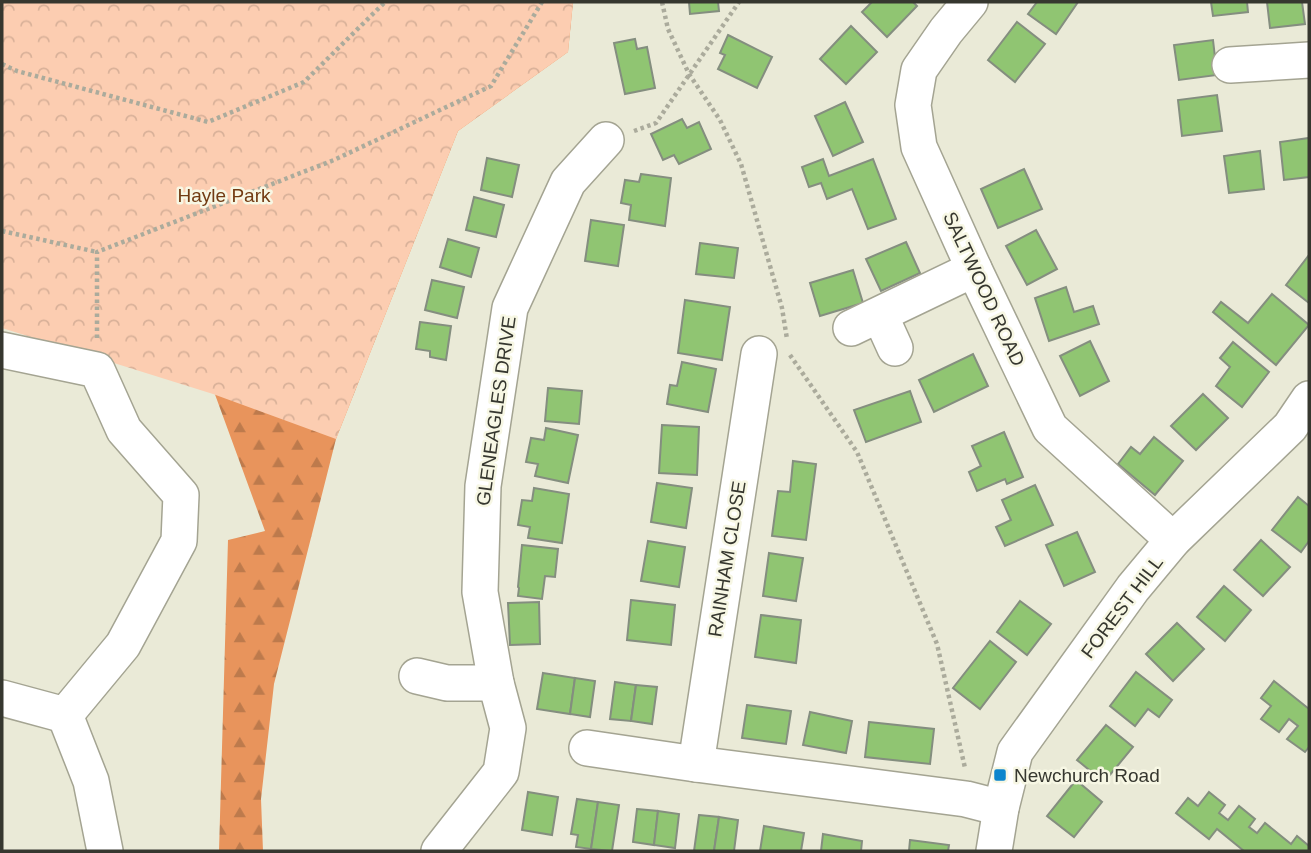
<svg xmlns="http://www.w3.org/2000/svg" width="1311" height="853" font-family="Arial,sans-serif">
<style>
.forest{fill:url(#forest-firs)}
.park{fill:url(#park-crowns)}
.building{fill:#90c572;stroke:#848e7f;stroke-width:2}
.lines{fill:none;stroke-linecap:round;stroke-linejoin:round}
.minor-casing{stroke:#a4a492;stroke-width:38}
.path{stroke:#abab9c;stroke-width:4.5;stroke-dasharray:3.5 3.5;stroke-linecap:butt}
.minor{stroke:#fff;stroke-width:35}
.poi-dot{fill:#0c85cd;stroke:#f7f7e4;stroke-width:2.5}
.labels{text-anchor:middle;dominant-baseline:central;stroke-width:5;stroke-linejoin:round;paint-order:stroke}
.park-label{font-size:19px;fill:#723b12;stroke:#f7f7e4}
.street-label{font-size:19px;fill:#36372f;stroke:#f7f7e4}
.poi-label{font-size:19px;fill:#36372f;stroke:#f7f7e4;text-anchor:start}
</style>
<defs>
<pattern id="forest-firs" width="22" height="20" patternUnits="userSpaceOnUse" patternTransform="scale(1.75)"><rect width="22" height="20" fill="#e8945c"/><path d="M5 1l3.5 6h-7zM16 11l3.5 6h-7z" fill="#bd7a4c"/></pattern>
<pattern id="park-crowns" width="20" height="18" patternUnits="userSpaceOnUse" patternTransform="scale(1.75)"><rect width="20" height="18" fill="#fccdb1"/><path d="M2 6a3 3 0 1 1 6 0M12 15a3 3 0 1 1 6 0" fill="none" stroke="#d9b199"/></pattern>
</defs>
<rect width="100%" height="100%" fill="#eaead7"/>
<!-- forest -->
<polygon class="forest" points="573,2 568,52 458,131 336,439 274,684 261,799 263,851 219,851 228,540 265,531 213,389"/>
<!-- park -->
<polygon class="park" points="2,2 573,2 568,52 458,131 336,439 213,394 2,328"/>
<!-- building -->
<g class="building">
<polygon points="689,2 718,2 719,11 690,14"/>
<polygon points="872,2 913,2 917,6 887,37 862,12"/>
<polygon points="1037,2 1078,2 1056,34 1028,14"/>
<polygon points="1211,2 1247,2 1248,12 1213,16"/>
<polygon points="1267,2 1302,2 1305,24 1270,28"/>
<polygon points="1017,22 1045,44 1015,82 988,60"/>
<polygon points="851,26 877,52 846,84 820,59"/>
<polygon points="728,35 772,57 757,88 718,69 725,55 720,53"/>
<polygon points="635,39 637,49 647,47 655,88 625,94 614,43"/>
<polygon points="1213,40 1217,75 1179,80 1174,45"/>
<polygon points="1217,95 1222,131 1182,136 1178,100"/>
<polygon points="845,102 863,142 833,156 815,116"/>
<polygon points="682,119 687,128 699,122 711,149 679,164 674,155 663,160 651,134"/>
<polygon points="1309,138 1309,177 1284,180 1280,142"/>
<polygon points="1260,151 1264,189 1229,193 1224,156"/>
<polygon points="487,158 519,165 512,197 481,190"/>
<polygon points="823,159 829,176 873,159 896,219 868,229 852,189 827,199 821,183 809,187 802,167"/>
<polygon points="1024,169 1042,209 998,228 981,189"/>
<polygon points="641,174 671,178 665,226 629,220 631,205 621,203 625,180 639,182"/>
<polygon points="474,197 504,205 496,237 466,230"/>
<polygon points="591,220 624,225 618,266 585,261"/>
<polygon points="1036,230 1057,269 1027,285 1006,246"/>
<polygon points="448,239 479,248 471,277 440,267"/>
<polygon points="906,242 920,273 881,291 866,259"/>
<polygon points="700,243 738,248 734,278 696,274"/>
<polygon points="1309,255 1309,303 1286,285"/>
<polygon points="853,270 863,303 820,316 810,283"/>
<polygon points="432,280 464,287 457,318 425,310"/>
<polygon points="1066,287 1074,312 1093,306 1099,324 1049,341 1035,298"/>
<polygon points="1272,294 1309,325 1276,365 1213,312 1221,302 1248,323"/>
<polygon points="685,300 730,307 722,360 678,353"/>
<polygon points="420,322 451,326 446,360 430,357 430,351 416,349"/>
<polygon points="1090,341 1109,381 1080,396 1060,356"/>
<polygon points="1233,342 1269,372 1242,407 1216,386 1230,367 1220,358"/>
<polygon points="973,354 988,386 934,412 919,380"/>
<polygon points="682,362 716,369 708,412 667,404 670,385 677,386"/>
<polygon points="548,388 582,391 579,424 545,421"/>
<polygon points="910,391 921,422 866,442 854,410"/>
<polygon points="1203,394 1228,418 1196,450 1171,426"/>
<polygon points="662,425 699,427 697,475 659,473"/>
<polygon points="546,428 578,435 568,483 535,476 538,464 526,462 531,438 544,440"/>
<polygon points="1004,432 1023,477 1007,484 1005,479 977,491 969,472 981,466 972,446"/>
<polygon points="1154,437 1183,461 1155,495 1118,464 1131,447 1140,454"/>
<polygon points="793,461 816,464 806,540 772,536 778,491 790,492"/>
<polygon points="657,483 692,488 686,528 651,522"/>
<polygon points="1035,485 1053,525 1005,546 996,527 1011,520 1002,500"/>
<polygon points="534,488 569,494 562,543 528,538 530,527 518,525 522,500 532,501"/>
<polygon points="1298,497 1309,506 1309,541 1301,552 1272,530"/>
<polygon points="1077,532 1095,572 1064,586 1046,545"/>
<polygon points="1261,540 1290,567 1263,596 1234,570"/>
<polygon points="648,541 685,547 679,587 641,581"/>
<polygon points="522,545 558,549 555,577 545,576 542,599 518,596 519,588 518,587"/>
<polygon points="769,553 803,558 796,601 763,596"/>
<polygon points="1224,586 1251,610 1225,641 1197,617"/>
<polygon points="631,600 675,605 671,645 627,640"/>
<polygon points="1020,601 1051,624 1027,655 997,632"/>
<polygon points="539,602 540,644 510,645 508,603"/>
<polygon points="761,615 801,620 796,663 755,657"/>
<polygon points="1177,623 1204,649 1173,681 1146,654"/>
<polygon points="990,641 1016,662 980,709 953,688"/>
<polygon points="1136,672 1172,700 1159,717 1148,709 1135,726 1110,706"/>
<polygon points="543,673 575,678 570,714 537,709"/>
<polygon points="575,678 595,681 590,717 570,714"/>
<polygon points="1274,681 1309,709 1309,747 1305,752 1287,739 1298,726 1289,719 1279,732 1261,719 1271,706 1261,698"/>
<polygon points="615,682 636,685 631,721 610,719"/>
<polygon points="636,685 657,687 652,724 631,721"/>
<polygon points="747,705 791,711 786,744 742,738"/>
<polygon points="810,712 852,721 846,753 803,745"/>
<polygon points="869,722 934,729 930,764 865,757"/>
<polygon points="1106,725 1133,747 1104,782 1077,760"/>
<polygon points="1076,780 1102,802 1074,837 1047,816"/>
<polygon points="528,792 558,797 552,835 522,830"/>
<polygon points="1209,792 1225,805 1219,813 1228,820 1239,806 1255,819 1249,827 1257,833 1265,823 1291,844 1297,836 1309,846 1309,851 1244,851 1217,829 1209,839 1176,813 1188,798 1198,806"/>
<polygon points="577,799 598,802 591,849 576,847 578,835 571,834"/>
<polygon points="598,802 619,805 612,851 591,849"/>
<polygon points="637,809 658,811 654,845 633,842"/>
<polygon points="658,811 679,814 675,848 654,845"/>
<polygon points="699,815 719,817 714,851 694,851"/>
<polygon points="719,817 738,820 734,851 714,851"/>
<polygon points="764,826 804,833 801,851 760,851"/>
<polygon points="823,834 862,841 861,851 821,851"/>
<polygon points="910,840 949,845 948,851 909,851"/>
</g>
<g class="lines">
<defs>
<g id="minor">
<polyline points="970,2 946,31 919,70 913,105 919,147 974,269 1050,428 1173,540"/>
<polyline points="1230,65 1309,60"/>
<polyline points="880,315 895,348"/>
<polyline points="851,328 974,269"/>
<polyline points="2,350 97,370 124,430 181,495 179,541 123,645 65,715 2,698"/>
<polyline points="417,676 447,683 496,683"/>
<polyline points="65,715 91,781 105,851"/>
<polyline points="587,748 696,764 966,799 1001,808"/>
<polyline points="696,764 759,354"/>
<polyline points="439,851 501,772 508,728 496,683 480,592 483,486 510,308 568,182 606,140"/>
<polyline points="994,851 1001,808 1015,752 1133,588 1173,540 1290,427 1309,399"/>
</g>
</defs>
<!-- minor casing -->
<use href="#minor" class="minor-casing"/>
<!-- path -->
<g class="path">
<polyline points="662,2 668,29 689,74 720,120 741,164 782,308 787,339"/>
<polyline points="2,64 17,71 208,122 304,82 385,2"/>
<polyline points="634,131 656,123 739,2"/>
<polyline points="2,231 97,252"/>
<polyline points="97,338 97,252 334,160 491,86 542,2"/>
<polyline points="790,355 857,452 937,644 965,768"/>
</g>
<!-- minor -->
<use href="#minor" class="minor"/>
</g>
<!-- markers -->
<rect class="poi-dot" x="993" y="768" width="14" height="14" rx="3.5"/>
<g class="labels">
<!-- park labels -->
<g class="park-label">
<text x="224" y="195">Hayle Park</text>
</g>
<!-- street labels -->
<g class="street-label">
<text transform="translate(984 289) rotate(65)">SALTWOOD ROAD</text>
<text transform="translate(496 411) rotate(-82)">GLENEAGLES DRIVE</text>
<text transform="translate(727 559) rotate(-81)">RAINHAM CLOSE</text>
<text transform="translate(1122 607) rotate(-53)">FOREST HILL</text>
</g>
<!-- poi labels -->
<g class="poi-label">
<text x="1014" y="775">Newchurch Road</text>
</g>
</g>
<!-- border -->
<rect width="1311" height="853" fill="none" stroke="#36372f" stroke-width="7"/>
</svg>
